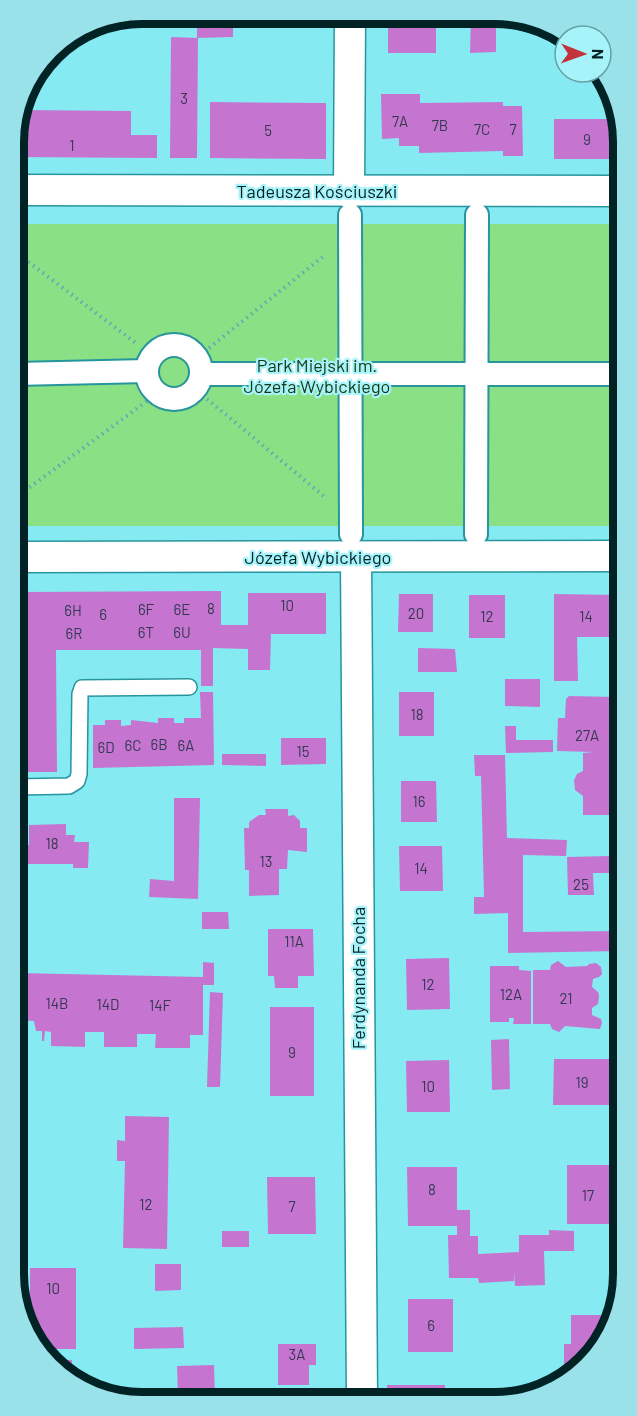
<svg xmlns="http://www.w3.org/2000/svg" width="637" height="1416" font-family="Barlow,sans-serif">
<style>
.green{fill:#8ae085}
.building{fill:#c575d0}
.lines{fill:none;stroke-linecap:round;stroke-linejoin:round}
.service-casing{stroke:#27959d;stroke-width:18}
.pedestrian-casing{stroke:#27959d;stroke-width:26}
.minor-casing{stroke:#27959d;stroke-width:33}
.path{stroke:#5cabb2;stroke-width:4;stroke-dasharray:1.5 4.5;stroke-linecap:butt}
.service{stroke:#fff;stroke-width:15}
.pedestrian{stroke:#fff;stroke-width:22}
.minor{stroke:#fff;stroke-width:30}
.labels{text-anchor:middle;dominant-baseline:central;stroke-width:4.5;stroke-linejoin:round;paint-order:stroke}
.number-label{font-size:15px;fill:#333850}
.street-label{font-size:18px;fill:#022326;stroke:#a7f3fa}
.park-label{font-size:18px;fill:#153814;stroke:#a7f3fa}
.rim{fill:none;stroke:#022326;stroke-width:8}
</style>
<rect width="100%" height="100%" fill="#86eaf2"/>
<!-- green -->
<polygon class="green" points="14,224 619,224 621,526 15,526"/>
<!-- building -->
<g class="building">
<polygon points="142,14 233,14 233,37 197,38 197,25 100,23"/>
<polygon points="416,15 436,15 436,53 388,53 388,16"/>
<polygon points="471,16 496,16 496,52 470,53"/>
<polygon points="171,37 198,38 197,158 170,158"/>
<polygon points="381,94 420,94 420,103 503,102 503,106 522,106 523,156 503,156 503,151 419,153 419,146 399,146 399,138 382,139"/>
<polygon points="210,102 326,103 326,159 210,158"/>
<polygon points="20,110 131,111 131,135 157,135 157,158 14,157 14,133"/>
<rect x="554" y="119" width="65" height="40"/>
<polygon points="221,591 221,625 248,625 248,593 326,593 326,634 271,634 270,670 248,670 248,649 213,648 213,686 201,686 201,650 56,650 57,772 25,772 24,592"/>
<polygon points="399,594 433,594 433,632 398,632"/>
<polygon points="554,594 617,595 617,637 577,637 578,681 554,681"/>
<rect x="469" y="595" width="36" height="43"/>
<polygon points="418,648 455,649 457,672 418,672"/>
<polygon points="505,679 540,679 540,707 505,706"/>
<polygon points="200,692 213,692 214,765 93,768 93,725 105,725 105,720 121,720 121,726 131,725 131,720 158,723 158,718 174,718 174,723 184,723 184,718 201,718"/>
<rect x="399" y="692" width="35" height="44"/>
<polygon points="569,696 617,697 617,752 621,752 622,815 583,815 583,796 575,790 574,780 577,774 583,771 583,753 594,752 557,751 558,718 565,718 566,699"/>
<polygon points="505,726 516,726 516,740 553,740 553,752 506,753"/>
<polygon points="281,738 326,738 326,764 281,765"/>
<polygon points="222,754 266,754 266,766 222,765"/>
<polygon points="474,755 505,755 507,838 567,840 566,856 523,855 523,932 622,931 622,951 508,953 508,913 474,914 474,897 484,897 481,776 475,776"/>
<polygon points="401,781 436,781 437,822 401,822"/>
<polygon points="174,798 200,798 198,899 149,897 150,879 174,881"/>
<polygon points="265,809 288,809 288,816 294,815 300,821 300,828 307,828 307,852 288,850 287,869 279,869 279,895 249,896 249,870 245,870 244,828 249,828 249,822 259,815 266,815"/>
<polygon points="66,824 66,835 75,835 74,842 89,842 88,868 73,868 73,864 25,864 25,845 29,845 29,825"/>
<polygon points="399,846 442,846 443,891 400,891"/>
<polygon points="609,856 609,873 593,873 594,895 568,895 567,857"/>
<polygon points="202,912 228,912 229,929 202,929"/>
<polygon points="268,929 313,929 314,976 298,976 298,988 275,988 274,976 268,976"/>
<polygon points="449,958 450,1009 407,1010 406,959"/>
<polygon points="558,961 566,967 587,966 589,964 596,963 601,967 602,974 599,977 593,979 592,987 598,992 599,996 598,1004 592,1008 592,1015 601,1019 602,1023 600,1029 565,1026 559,1032 552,1029 550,1024 533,1024 533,970 550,970 551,965"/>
<polygon points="203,962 214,963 214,985 203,985 203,1035 190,1035 190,1048 155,1048 156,1034 137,1034 137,1047 104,1047 104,1032 85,1032 85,1047 51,1046 51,1032 45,1031 44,1041 42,1041 42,1031 36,1031 34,1021 18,1020 18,973 203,977"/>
<polygon points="490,966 519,966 519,970 531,971 531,1024 513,1024 514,1018 509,1018 509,1022 490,1022"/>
<polygon points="210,992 223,993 220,1087 207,1087"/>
<rect x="270" y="1007" width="44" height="89"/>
<polygon points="509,1039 510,1089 492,1090 491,1040"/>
<polygon points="554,1059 610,1059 610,1105 553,1105"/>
<polygon points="449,1060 450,1112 407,1112 406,1061"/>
<polygon points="125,1116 169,1117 167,1249 123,1248 125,1161 117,1161 117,1140 125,1141"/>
<rect x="567" y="1165" width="42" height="59"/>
<polygon points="407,1167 457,1167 457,1210 470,1210 470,1236 478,1236 478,1254 519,1252 519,1235 549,1235 549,1230 574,1231 574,1251 544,1251 545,1285 515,1286 514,1271 514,1281 479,1283 478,1278 449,1278 448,1235 457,1235 457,1226 408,1226"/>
<polygon points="267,1177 315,1177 316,1234 268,1234"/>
<rect x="222" y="1231" width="27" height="16"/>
<polygon points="155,1264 181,1264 181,1290 155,1291"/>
<polygon points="30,1268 76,1268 76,1349 43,1349 30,1327"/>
<rect x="408" y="1299" width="45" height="53"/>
<polygon points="571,1315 604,1315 604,1329 592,1359 584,1364 564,1364 564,1344 571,1344"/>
<polygon points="183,1327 184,1348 134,1349 134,1328"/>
<polygon points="278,1344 316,1344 316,1365 309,1365 309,1385 278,1385"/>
<polygon points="51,1360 72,1360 72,1378 57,1370"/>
<polygon points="214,1365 215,1400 178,1400 177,1366"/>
<polygon points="387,1385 445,1385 445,1398 387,1399"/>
<polygon points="523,1385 548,1386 529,1398 523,1398"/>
</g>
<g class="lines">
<defs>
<polyline id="service" points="16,787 69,786 77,781 79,774 80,694 82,688 189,687"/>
<g id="pedestrian">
<polyline points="350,215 351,534"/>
<circle cx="174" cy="372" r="27"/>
<polyline points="15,374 147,371"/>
<polyline points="201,374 620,374"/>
<polyline points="476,534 477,215"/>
</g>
<g id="minor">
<polyline points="14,190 619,191"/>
<polyline points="349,192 350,15"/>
<polyline points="15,557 621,556"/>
<polyline points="356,557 362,1399"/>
</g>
</defs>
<!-- service casing -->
<use href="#service" class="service-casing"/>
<!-- pedestrian casing -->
<use href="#pedestrian" class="pedestrian-casing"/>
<!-- minor casing -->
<use href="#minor" class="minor-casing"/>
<!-- path -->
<g class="path">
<polyline points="14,251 137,344"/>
<polyline points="209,348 325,255"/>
<polyline points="207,399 326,498"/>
<polyline points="15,498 154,396"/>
</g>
<!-- service -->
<use href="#service" class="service"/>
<!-- pedestrian -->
<use href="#pedestrian" class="pedestrian"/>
<!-- minor -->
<use href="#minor" class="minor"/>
</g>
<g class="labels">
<!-- number labels -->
<g class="number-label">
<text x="184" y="98">3</text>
<text x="400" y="121">7A</text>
<text x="440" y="125">7B</text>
<text x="482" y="129">7C</text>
<text x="513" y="129">7</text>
<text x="268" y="130">5</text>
<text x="587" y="139">9</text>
<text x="72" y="145">1</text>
<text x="287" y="605">10</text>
<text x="211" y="608">8</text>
<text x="146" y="609">6F</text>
<text x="182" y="609">6E</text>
<text x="73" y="610">6H</text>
<text x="416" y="613">20</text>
<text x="103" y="614">6</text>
<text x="487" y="616">12</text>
<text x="586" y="616">14</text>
<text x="146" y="632">6T</text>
<text x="182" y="632">6U</text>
<text x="74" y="633">6R</text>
<text x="417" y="714">18</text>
<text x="587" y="735">27A</text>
<text x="159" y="744">6B</text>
<text x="133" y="745">6C</text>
<text x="186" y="745">6A</text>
<text x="106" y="747">6D</text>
<text x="303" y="751">15</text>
<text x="419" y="801">16</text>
<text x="52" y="843">18</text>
<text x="266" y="861">13</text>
<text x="421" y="868">14</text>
<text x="581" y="884">25</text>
<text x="294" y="941">11A</text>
<text x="428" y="984">12</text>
<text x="511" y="994">12A</text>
<text x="566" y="998">21</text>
<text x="57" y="1003">14B</text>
<text x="108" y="1004">14D</text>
<text x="160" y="1005">14F</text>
<text x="292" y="1052">9</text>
<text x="582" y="1082">19</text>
<text x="428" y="1086">10</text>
<text x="432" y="1189">8</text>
<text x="588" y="1195">17</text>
<text x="146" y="1204">12</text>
<text x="292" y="1206">7</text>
<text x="53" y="1288">10</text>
<text x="431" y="1325">6</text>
<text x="297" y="1354">3A</text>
</g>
<!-- street labels -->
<g class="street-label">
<text x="317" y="191">Tadeusza Kościuszki</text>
<text x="318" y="557">Józefa Wybickiego</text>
<text transform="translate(358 978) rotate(-90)">Ferdynanda Focha</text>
</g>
<!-- park labels -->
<g class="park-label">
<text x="317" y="365">Park Miejski im.<tspan x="317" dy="21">Józefa Wybickiego</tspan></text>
</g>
</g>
<!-- crop -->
<path d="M0 0H637V1416H0ZM142 24H495A118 118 0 0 1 613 142V1274A118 118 0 0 1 495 1392H142A118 118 0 0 1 24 1274V142A118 118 0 0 1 142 24Z" fill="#9ae2e9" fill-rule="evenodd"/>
<path class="rim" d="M142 24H495A118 118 0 0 1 613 142V1274A118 118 0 0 1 495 1392H142A118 118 0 0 1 24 1274V142A118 118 0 0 1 142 24Z"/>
<!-- north arrow -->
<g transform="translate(583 54) rotate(91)"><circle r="28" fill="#a7f3fa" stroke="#65a0a5" stroke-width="1.5"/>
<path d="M0-4.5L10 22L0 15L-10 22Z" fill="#c3333b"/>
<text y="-9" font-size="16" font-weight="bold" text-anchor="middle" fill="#022326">N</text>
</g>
</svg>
